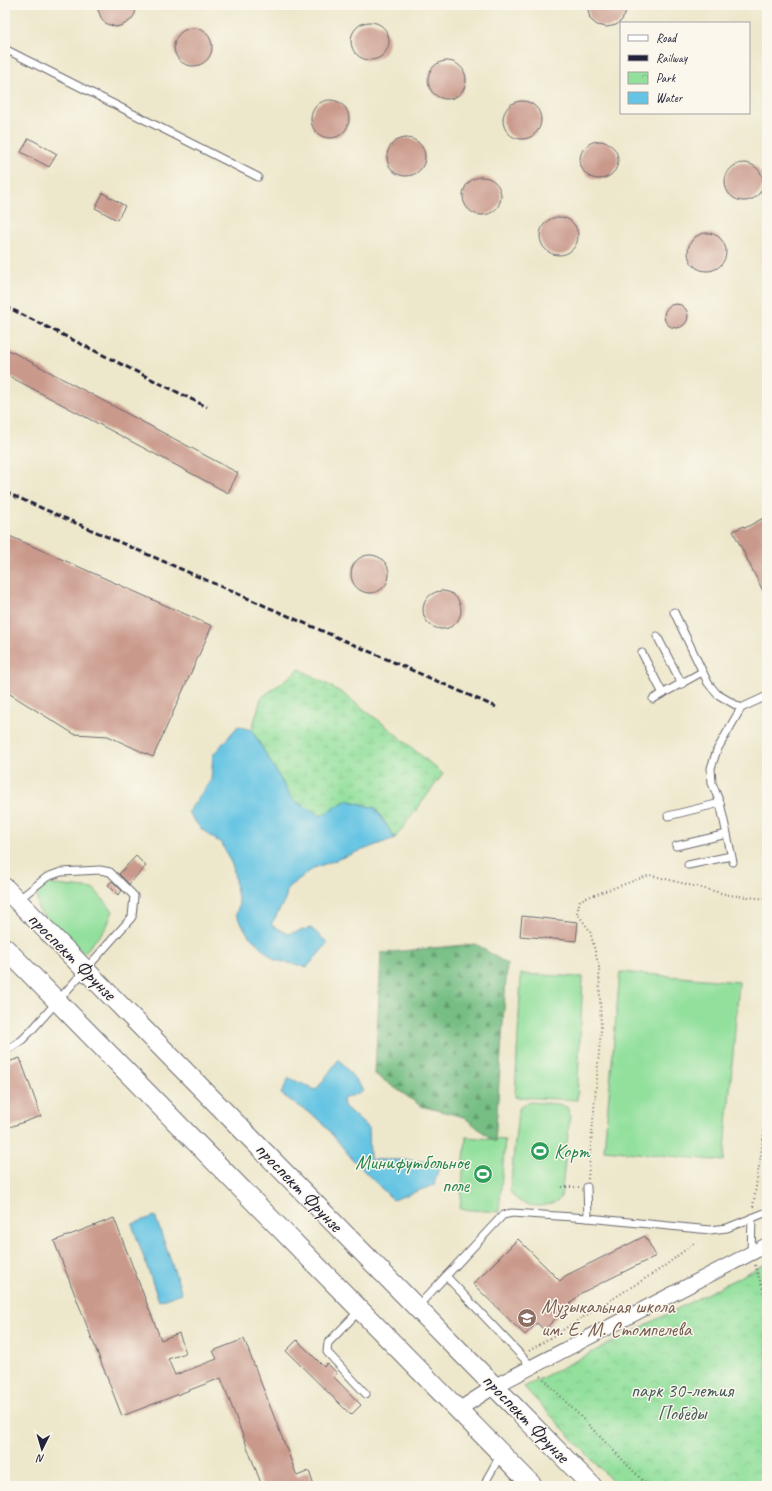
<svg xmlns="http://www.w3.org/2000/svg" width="772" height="1491" font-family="Caveat,sans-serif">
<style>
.grass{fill:#93e09d;stroke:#5a816c}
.forest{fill:url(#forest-firs);stroke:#4c7060}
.wetland{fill:url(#wetland-marsh);stroke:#5a816c}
.park{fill:url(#park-crowns);stroke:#5a816c}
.water{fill:#65c4e3;stroke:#44738f}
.building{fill:#c9998b}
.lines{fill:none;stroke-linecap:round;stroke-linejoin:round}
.lane-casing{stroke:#69676d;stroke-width:9}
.street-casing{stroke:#69676d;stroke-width:16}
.secondary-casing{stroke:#69676d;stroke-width:21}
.path{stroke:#69676d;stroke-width:2;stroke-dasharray:1 3;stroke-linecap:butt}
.lane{stroke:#fff;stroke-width:7}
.street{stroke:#fff;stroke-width:14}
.secondary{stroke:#fff;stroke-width:19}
.rail{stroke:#22223b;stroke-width:3;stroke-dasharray:6 3;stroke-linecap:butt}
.labels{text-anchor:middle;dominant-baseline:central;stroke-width:3;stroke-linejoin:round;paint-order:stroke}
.street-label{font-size:20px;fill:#22223b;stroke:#fbf7ec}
.leisure-label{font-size:20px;fill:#27864d;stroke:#fbf7ec;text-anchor:start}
.education-label{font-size:20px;fill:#785e54;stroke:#fbf7ec;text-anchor:start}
.park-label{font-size:20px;fill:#445b58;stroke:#fbf7ec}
</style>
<defs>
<pattern id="forest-firs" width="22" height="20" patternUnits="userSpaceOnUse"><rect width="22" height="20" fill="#76be84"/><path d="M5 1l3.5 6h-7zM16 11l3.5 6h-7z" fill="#609a6d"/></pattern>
<pattern id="wetland-marsh" width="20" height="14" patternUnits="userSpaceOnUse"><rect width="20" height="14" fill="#93e09d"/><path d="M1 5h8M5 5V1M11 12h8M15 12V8" fill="none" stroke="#7ec088"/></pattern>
<pattern id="park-crowns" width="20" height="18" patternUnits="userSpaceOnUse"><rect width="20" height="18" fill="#93e09d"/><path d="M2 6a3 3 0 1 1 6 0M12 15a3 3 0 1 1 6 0" fill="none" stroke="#7ec088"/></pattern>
</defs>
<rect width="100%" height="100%" fill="#fbf7ec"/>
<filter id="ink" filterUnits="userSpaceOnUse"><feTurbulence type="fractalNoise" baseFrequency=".025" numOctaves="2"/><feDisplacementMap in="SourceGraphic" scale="8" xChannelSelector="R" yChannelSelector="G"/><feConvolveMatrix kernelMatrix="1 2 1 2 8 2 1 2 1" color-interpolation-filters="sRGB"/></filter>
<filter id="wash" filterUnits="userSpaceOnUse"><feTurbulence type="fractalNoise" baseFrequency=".012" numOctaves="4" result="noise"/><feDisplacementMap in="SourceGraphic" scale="16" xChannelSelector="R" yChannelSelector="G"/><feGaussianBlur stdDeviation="0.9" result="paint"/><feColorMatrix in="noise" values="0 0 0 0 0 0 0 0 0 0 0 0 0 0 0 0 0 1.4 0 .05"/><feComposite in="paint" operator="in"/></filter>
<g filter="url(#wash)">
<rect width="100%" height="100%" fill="#ede7cb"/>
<!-- grass -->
<g class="grass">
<polygon points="46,884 94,889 113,911 106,928 84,953 38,910 37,894"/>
<polygon points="620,972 739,982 724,1161 604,1150"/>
<polygon points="521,974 583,977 577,1100 515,1097"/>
<path d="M530,1102L559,1104L567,1107L570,1115L561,1198C547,1210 519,1209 510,1191L518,1111L522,1105Z"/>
<polygon points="466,1137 505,1140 499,1212 460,1209"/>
</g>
<!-- forest -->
<polygon class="forest" points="476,944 507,964 495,1142 464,1117 421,1106 375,1074 381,953"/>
<!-- wetland -->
<polygon class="wetland" points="300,669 342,693 386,726 443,774 395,838 375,808 347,800 321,816 292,799 252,730 261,698"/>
<!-- park -->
<polygon class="park" points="767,1263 767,1486 617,1486 524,1387"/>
<!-- water -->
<g class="water">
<polygon points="238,726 252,730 292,799 321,816 347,800 375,808 395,838 314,868 288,887 285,900 271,925 288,934 311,928 328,943 307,967 275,960 249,936 236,914 239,905 233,867 222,844 200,828 188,812 211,780 213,755"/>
<polygon points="339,1059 364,1091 343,1099 344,1106 369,1129 370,1160 407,1160 440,1163 434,1185 393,1200 354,1161 320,1120 281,1094 289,1078 316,1090"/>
<polygon points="155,1216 182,1293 159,1301 132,1224"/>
</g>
<g id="blocks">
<!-- building -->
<g class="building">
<polygon points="96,5 136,5 135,14 131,20 123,25 116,27 107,24 102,20"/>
<polygon points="587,5 626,5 625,15 621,21 616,25 607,27 597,25 590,19"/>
<circle cx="370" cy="41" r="19"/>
<circle cx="193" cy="47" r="19"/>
<circle cx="447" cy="80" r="19"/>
<circle cx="330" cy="119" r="19"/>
<circle cx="522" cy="120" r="19"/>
<circle cx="406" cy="157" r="19"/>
<polygon points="29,138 57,154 49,167 21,152"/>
<circle cx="599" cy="160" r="19"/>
<circle cx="744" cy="182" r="19"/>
<circle cx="482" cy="196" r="19"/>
<polygon points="103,193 125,206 117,220 95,208"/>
<circle cx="559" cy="236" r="19"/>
<circle cx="707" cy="252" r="19"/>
<circle cx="676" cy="316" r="12"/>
<polygon points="5,348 238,473 228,493 5,374"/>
<polygon points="767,516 767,599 733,531 744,526 745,528"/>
<polygon points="5,534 212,626 153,757 108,736 74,734 5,691"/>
<circle cx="370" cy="574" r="19"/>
<circle cx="442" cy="610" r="19"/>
<polygon points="136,856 146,866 129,884 119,874"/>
<polygon points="112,881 122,891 118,895 108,885"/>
<polygon points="522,916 578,922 576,941 520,936"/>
<polygon points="20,1058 41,1116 7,1128 5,1122 5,1063"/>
<polygon points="114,1218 161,1340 179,1333 186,1353 168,1359 175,1375 217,1359 213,1351 244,1339 297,1476 309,1471 314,1486 262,1486 221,1378 122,1416 54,1241"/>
<polygon points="645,1236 656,1256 581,1293 544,1330 537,1323 525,1335 473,1284 518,1239 560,1281 565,1276"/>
<polygon points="297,1340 324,1367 327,1363 337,1373 334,1377 361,1405 351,1415 286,1351"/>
</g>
</g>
</g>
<g filter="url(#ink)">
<use href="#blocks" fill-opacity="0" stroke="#69676d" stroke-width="1"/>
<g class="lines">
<defs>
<g id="lane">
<polyline points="5,49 258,177"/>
<polyline points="674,612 708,683 717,694 741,708 767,696"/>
<polyline points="657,636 682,684"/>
<polyline points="642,653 663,694"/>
<polyline points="653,699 702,672"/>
<polyline points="668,816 720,803"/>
<polyline points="676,846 727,834"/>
<polyline points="733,862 720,803 712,783 711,768 717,750 741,708"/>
<polyline points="688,865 731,856"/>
<polyline points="5,1051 22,1040 31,1031 132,917 134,896 110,872 100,870 61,872 47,877 18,900"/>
<polyline points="587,1187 588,1218"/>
<polyline points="751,1253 752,1218 767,1212"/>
<polyline points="446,1276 532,1367"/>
<polyline points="417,1307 503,1215 512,1213 588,1218 710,1230 727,1228 752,1218"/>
<polyline points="360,1310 328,1343 327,1352 366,1394"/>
<polyline points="485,1486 487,1479 501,1454"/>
</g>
<polyline id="street" points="458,1410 495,1386 767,1245"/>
<g id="secondary">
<polyline points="5,888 592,1486"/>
<polyline points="5,948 533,1486"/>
</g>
</defs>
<!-- lane casing -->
<use href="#lane" class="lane-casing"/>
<!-- street casing -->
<use href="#street" class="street-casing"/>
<!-- secondary casing -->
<use href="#secondary" class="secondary-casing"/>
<!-- path -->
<g class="path">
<polyline points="588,1179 601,1030 599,967 590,931 577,913 580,900 650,875 729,895 767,899"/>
<polyline points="562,1187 579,1187"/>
<polyline points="753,1207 767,1112"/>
<polyline points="755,1265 767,1303"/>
<polyline points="529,1351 662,1268 699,1239"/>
<polyline points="541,1376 648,1486"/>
</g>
<!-- lane -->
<use href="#lane" class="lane"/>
<!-- street -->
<use href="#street" class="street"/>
<!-- secondary -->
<use href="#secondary" class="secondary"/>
<!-- rail -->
<g class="rail">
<polyline points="5,306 207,407"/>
<polyline points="5,492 496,707"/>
</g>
</g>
</g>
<!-- icons -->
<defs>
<symbol id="stadium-disc" viewBox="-11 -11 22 22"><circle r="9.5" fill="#2e9e5b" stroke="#fbf7ec"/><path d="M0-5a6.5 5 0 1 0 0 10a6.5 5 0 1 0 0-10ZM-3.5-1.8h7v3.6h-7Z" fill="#fff"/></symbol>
<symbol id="school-disc" viewBox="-11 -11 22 22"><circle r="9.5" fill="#8d6e63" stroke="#fbf7ec"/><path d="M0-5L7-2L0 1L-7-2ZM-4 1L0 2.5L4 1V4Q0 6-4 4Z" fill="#fff"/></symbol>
</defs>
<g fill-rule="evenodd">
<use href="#stadium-disc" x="529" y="1140" width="22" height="22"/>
<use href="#stadium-disc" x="472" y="1163" width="22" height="22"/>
<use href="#school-disc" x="516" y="1307" width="22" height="22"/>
</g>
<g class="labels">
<!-- street labels -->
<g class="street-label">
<text transform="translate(72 956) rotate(45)">проспект Фрунзе</text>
<text transform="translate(299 1187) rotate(46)">проспект Фрунзе</text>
<text transform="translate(526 1418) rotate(46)">проспект Фрунзе</text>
</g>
<!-- leisure labels -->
<g class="leisure-label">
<text x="554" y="1151">Корт</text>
<text x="469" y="1162" text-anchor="end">Минифутбольное<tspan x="469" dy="23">поле</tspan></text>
</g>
<!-- education labels -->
<g class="education-label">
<text x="541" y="1306">Музыкальная школа<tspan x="541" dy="23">им. Е. М. Стомпелева</tspan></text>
</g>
<!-- park labels -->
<g class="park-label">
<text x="682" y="1390">парк 30-летия<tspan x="682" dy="23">Победы</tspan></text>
</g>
</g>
<!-- margin -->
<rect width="772" height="1491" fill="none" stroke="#fbf7ec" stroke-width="20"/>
<!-- legend -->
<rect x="620" y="22" width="130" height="92" fill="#fbf7ec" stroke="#a4a2a5"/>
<rect x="628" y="35" width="20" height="6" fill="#ffffff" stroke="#a4a2a5"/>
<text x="656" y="42" font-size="12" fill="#22223b">Road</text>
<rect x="628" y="55" width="20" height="6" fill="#22223b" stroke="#a4a2a5"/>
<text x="656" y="62" font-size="12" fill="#22223b">Railway</text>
<rect x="628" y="72" width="20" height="12" fill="url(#park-crowns)" stroke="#a4a2a5"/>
<text x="656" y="82" font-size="12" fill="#22223b">Park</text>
<rect x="628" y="92" width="20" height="12" fill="#65c4e3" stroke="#a4a2a5"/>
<text x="656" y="102" font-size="12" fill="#22223b">Water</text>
<!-- north arrow -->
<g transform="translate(42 1449) rotate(185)" stroke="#fbf7ec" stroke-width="3" paint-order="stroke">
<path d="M0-3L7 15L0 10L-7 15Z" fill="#22223b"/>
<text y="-6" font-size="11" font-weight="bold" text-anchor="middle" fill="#22223b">N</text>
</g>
</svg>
